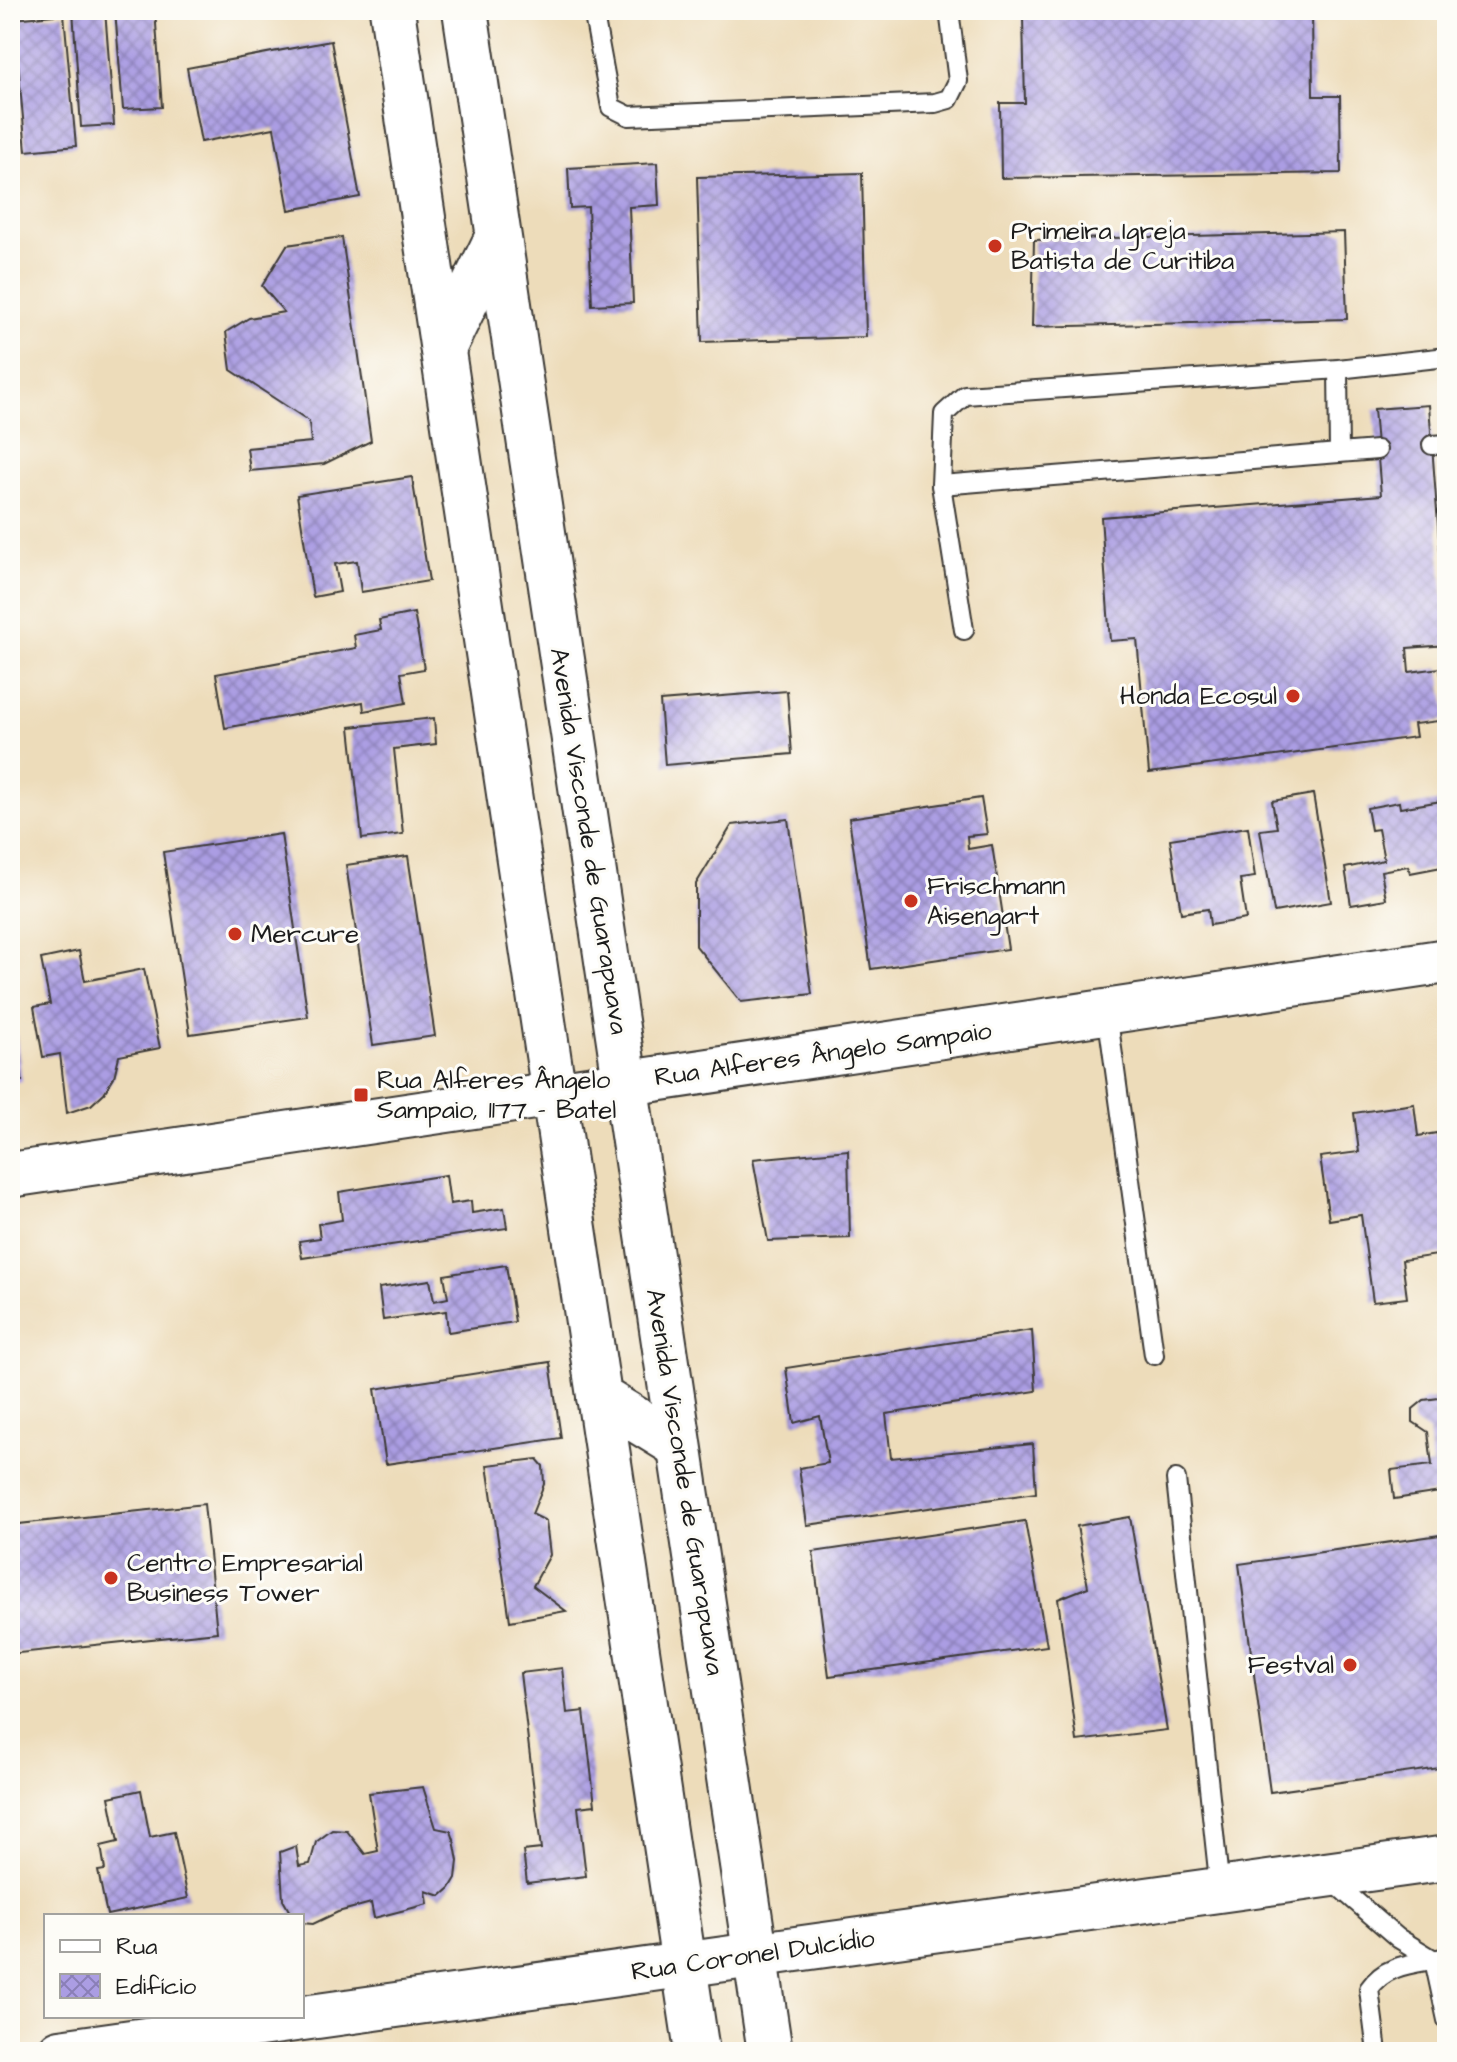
<svg xmlns="http://www.w3.org/2000/svg" width="1457" height="2062" font-family="'Architects Daughter',sans-serif">
<style>
.building{fill:url(#building-cross-hatch)}
.lines{fill:none;stroke-linecap:round;stroke-linejoin:round}
.service-casing{stroke:#3b3934;stroke-width:22}
.tertiary-casing{stroke:#3b3934;stroke-width:48}
.secondary-casing{stroke:#3b3934;stroke-width:48}
.primary-casing{stroke:#3b3934;stroke-width:48}
.service{stroke:#fff;stroke-width:18}
.tertiary{stroke:#fff;stroke-width:44}
.secondary{stroke:#fff;stroke-width:44}
.primary{stroke:#fff;stroke-width:44}
.poi-dot{fill:#c8321e;stroke:#fdfcf7;stroke-width:3}
.labels{text-anchor:middle;dominant-baseline:central;stroke-width:6;stroke-linejoin:round;paint-order:stroke}
.poi-label{font-size:26px;fill:#1c1c1c;stroke:#fdfcf7;text-anchor:start}
.street-label{font-size:26px;fill:#1c1c1c;stroke:#fdfcf7}
</style>
<defs>
<pattern id="building-cross-hatch" width="8" height="8" patternUnits="userSpaceOnUse" patternTransform="scale(2)"><rect width="8" height="8" fill="#ab9de3"/><path d="M0 0l8 8M0 8l8-8" fill="none" stroke="#8a7fb7"/></pattern>
</defs>
<rect width="100%" height="100%" fill="#fdfcf7"/>
<filter id="ink" filterUnits="userSpaceOnUse"><feTurbulence type="fractalNoise" baseFrequency=".0125" numOctaves="2"/><feDisplacementMap in="SourceGraphic" scale="16" xChannelSelector="R" yChannelSelector="G"/><feConvolveMatrix kernelMatrix="1 2 1 2 8 2 1 2 1" color-interpolation-filters="sRGB"/></filter>
<filter id="wash" filterUnits="userSpaceOnUse"><feTurbulence type="fractalNoise" baseFrequency=".006" numOctaves="4" result="noise"/><feDisplacementMap in="SourceGraphic" scale="32" xChannelSelector="R" yChannelSelector="G"/><feGaussianBlur stdDeviation="1.8" result="paint"/><feColorMatrix in="noise" values="0 0 0 0 0 0 0 0 0 0 0 0 0 0 0 0 0 1.4 0 .05"/><feComposite in="paint" operator="in"/></filter>
<g filter="url(#wash)">
<rect width="100%" height="100%" fill="#eddcba"/>
<g id="blocks">
<!-- building -->
<g class="building">
<polygon points="73,10 105,10 114,125 81,127"/>
<polygon points="115,10 155,10 162,107 123,109"/>
<polygon points="1049,10 1312,10 1313,96 1340,96 1341,173 1001,178 1000,103 1025,103 1023,17 1050,16"/>
<polygon points="64,14 76,146 26,151 14,19"/>
<polygon points="331,41 360,197 289,210 274,128 201,142 187,68"/>
<polygon points="657,163 659,205 629,207 633,303 592,305 588,207 570,208 568,168"/>
<polygon points="862,173 866,337 702,342 697,177"/>
<polygon points="1344,232 1347,319 1032,327 1034,240"/>
<polygon points="342,237 371,441 324,464 250,471 247,448 311,442 309,421 231,370 226,332 249,318 284,312 262,286 287,245"/>
<polygon points="1429,405 1447,645 1407,648 1409,672 1440,668 1447,720 1414,724 1416,737 1149,773 1137,639 1110,641 1101,517 1381,495 1374,409"/>
<polygon points="412,477 429,581 361,592 357,561 335,564 340,592 313,597 297,495"/>
<polygon points="414,613 424,669 401,673 406,703 364,711 363,702 225,728 216,674 356,648 354,635 381,630 379,620"/>
<polygon points="787,691 792,754 665,765 660,701"/>
<polygon points="434,718 436,744 394,749 403,834 362,839 350,727"/>
<polygon points="1313,794 1331,902 1274,912 1260,830 1277,828 1272,801"/>
<polygon points="981,798 987,834 967,836 968,849 992,845 1008,949 871,969 849,818"/>
<polygon points="1447,800 1447,866 1410,873 1408,866 1381,871 1386,899 1351,905 1345,868 1384,860 1378,829 1371,830 1367,808 1399,802 1400,808"/>
<polygon points="788,819 812,994 741,1002 696,946 696,884 732,825"/>
<polygon points="1248,827 1255,877 1240,879 1246,919 1210,925 1208,909 1181,913 1170,839"/>
<polygon points="281,834 308,1017 190,1034 163,852"/>
<polygon points="408,856 435,1036 373,1045 346,865"/>
<polygon points="79,951 85,981 144,969 160,1048 119,1056 114,1077 104,1093 91,1105 67,1113 60,1054 43,1057 34,1007 50,1004 41,959"/>
<polygon points="15,1023 22,1081 10,1083 10,1024"/>
<polygon points="1414,1104 1418,1136 1437,1133 1440,1149 1447,1148 1447,1263 1444,1254 1402,1260 1407,1298 1373,1302 1361,1215 1329,1220 1320,1157 1359,1152 1354,1113"/>
<polygon points="848,1150 850,1238 768,1241 753,1159"/>
<polygon points="446,1175 450,1204 471,1201 472,1213 504,1208 507,1228 302,1258 299,1241 320,1238 318,1224 342,1220 339,1192"/>
<polygon points="506,1265 515,1322 448,1332 446,1311 383,1320 379,1288 430,1280 434,1301 448,1298 444,1275"/>
<polygon points="1032,1330 1036,1391 886,1414 891,1458 1033,1444 1036,1493 807,1525 799,1468 828,1463 820,1416 794,1423 786,1368"/>
<polygon points="550,1362 561,1438 386,1464 375,1389"/>
<polygon points="1447,1397 1447,1491 1394,1499 1391,1470 1432,1465 1428,1432 1413,1422 1413,1409 1424,1400"/>
<polygon points="537,1459 543,1466 544,1484 532,1514 546,1521 550,1555 533,1586 566,1611 510,1621 487,1465"/>
<polygon points="204,1504 217,1632 10,1654 10,1525"/>
<polygon points="1130,1517 1167,1730 1077,1741 1058,1599 1088,1587 1077,1526"/>
<polygon points="1025,1521 1047,1646 829,1676 813,1552"/>
<polygon points="1447,1534 1447,1767 1270,1792 1239,1564"/>
<polygon points="562,1668 567,1713 584,1711 595,1805 578,1807 586,1876 527,1883 523,1851 541,1849 520,1673"/>
<polygon points="423,1787 436,1828 451,1831 454,1840 458,1861 456,1878 450,1888 441,1896 426,1891 428,1904 374,1918 371,1903 338,1912 313,1924 302,1923 302,1916 292,1916 283,1900 280,1852 296,1846 299,1866 310,1864 316,1842 332,1830 347,1831 365,1854 378,1851 369,1793"/>
<polygon points="141,1790 150,1837 174,1832 188,1898 107,1915 98,1871 105,1870 101,1846 118,1842 109,1797"/>
</g>
</g>
</g>
<g filter="url(#ink)">
<use href="#blocks" fill-opacity="0" stroke="#3b3934" stroke-width="2"/>
<g class="lines">
<defs>
<g id="service">
<polyline points="593,10 611,107 629,116 935,103 949,99 958,81 949,10"/>
<polyline points="1432,445 1447,444"/>
<polyline points="1339,453 1377,450"/>
<polyline points="941,485 1339,453 1338,369"/>
<polyline points="964,630 941,485 944,414 965,395 1338,369 1447,357"/>
<polyline points="1107,1012 1154,1355"/>
<polyline points="1176,1479 1220,1890"/>
<polyline points="1330,1879 1398,1938 1434,1960 1447,2020"/>
<path d="M1377,2052L1369,1989C1387,1962 1418,1964 1447,1957"/>
</g>
<polyline id="tertiary" points="60,2052 1447,1858"/>
<polyline id="secondary" points="10,1175 1447,961"/>
<g id="primary">
<polyline points="392,10 697,2052"/>
<polyline points="465,10 770,2052"/>
<polyline points="443,349 498,236"/>
<polyline points="599,1397 679,1446"/>
</g>
</defs>
<!-- service casing -->
<use href="#service" class="service-casing"/>
<!-- tertiary casing -->
<use href="#tertiary" class="tertiary-casing"/>
<!-- secondary casing -->
<use href="#secondary" class="secondary-casing"/>
<!-- primary casing -->
<use href="#primary" class="primary-casing"/>
<!-- service -->
<use href="#service" class="service"/>
<!-- tertiary -->
<use href="#tertiary" class="tertiary"/>
<!-- secondary -->
<use href="#secondary" class="secondary"/>
<!-- primary -->
<use href="#primary" class="primary"/>
</g>
</g>
<!-- markers -->
<g class="poi-dot">
<circle cx="995" cy="246" r="8"/>
<circle cx="1293" cy="696" r="8"/>
<circle cx="911" cy="901" r="8"/>
<circle cx="235" cy="934" r="8"/>
<rect x="353" y="1087" width="16" height="16" rx="4"/>
<circle cx="111" cy="1578" r="8"/>
<circle cx="1350" cy="1665" r="8"/>
</g>
<g class="labels">
<!-- poi labels -->
<g class="poi-label">
<text x="1011" y="231">Primeira Igreja<tspan x="1011" dy="30">Batista de Curitiba</tspan></text>
<text x="1277" y="696" text-anchor="end">Honda Ecosul</text>
<text x="927" y="886">Frischmann<tspan x="927" dy="30">Aisengart</tspan></text>
<text x="251" y="934">Mercure</text>
<text x="377" y="1080">Rua Alferes Ângelo<tspan x="377" dy="30">Sampaio, 1177 - Batel</tspan></text>
<text x="127" y="1563">Centro Empresarial<tspan x="127" dy="30">Business Tower</tspan></text>
<text x="1334" y="1665" text-anchor="end">Festval</text>
</g>
<!-- street labels -->
<g class="street-label">
<text transform="translate(589 841) rotate(81)">Avenida Visconde de Guarapuava</text>
<text transform="translate(823 1054) rotate(-8)">Rua Alferes Ângelo Sampaio</text>
<text transform="translate(685 1482) rotate(81)">Avenida Visconde de Guarapuava</text>
<text transform="translate(753 1955) rotate(-8)">Rua Coronel Dulcídio</text>
</g>
</g>
<!-- margin -->
<rect width="1457" height="2062" fill="none" stroke="#fdfcf7" stroke-width="40"/>
<!-- legend -->
<rect x="44" y="1914" width="260" height="104" fill="#fdfcf7" stroke="#a3a29f" stroke-width="2"/>
<rect x="60" y="1940" width="40" height="12" fill="#ffffff" stroke="#a3a29f" stroke-width="2"/>
<text x="116" y="1954" font-size="24" fill="#1c1c1c">Rua</text>
<rect x="60" y="1974" width="40" height="24" fill="url(#building-cross-hatch)" stroke="#a3a29f" stroke-width="2"/>
<text x="116" y="1994" font-size="24" fill="#1c1c1c">Edifício</text>
</svg>
